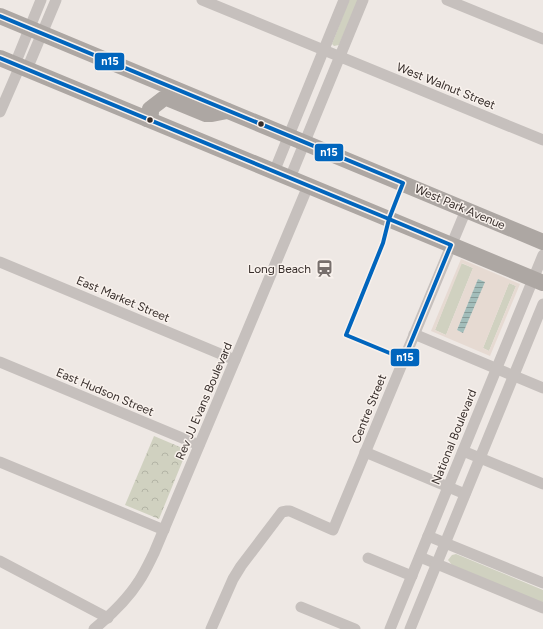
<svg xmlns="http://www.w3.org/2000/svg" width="543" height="629" font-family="Figtree,sans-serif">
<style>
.green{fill:#d0d1c0}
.park{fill:url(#park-crowns)}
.plaza{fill:#e6dad2;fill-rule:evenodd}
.water{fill:url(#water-rules)}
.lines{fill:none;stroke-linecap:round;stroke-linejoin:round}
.minor{stroke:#c6c0bd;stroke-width:11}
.highway{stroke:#ada7a3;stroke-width:16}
.bus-1-casing{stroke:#f9f2ed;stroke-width:7}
.bus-1{stroke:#0065bd;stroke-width:4}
.bus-dot{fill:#372e2b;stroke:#f9f2ed;stroke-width:1.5}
.labels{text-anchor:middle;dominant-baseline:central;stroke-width:3;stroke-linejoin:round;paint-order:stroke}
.street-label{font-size:12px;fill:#372e2b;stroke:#f9f2ed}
.poi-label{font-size:12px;fill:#372e2b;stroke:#f9f2ed;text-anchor:end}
.line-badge{stroke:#f9f2ed;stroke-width:1.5}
.badge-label{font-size:11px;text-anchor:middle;font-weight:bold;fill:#fff}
</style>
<defs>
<pattern id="park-crowns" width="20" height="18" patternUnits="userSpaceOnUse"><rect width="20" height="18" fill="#d0d1c0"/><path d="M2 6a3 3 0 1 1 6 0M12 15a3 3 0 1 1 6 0" fill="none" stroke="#b3b4a5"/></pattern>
<pattern id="water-rules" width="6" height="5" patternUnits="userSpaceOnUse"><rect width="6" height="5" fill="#a2bdba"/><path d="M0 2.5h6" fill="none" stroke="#859a97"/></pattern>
</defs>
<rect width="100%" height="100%" fill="#eee8e4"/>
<!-- green -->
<g class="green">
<polygon points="349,0 358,0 339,45 334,46 332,44"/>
<polygon points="461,263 473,268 446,335 435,330"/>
<polygon points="509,283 516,286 489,351 483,348"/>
<polygon points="456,554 543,590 543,603 452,565 448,560 452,555"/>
</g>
<!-- park -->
<polygon class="park" points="154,436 187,450 159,519 125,505"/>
<!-- plaza -->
<path class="plaza" d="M461,259L520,284L490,356L431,331ZM462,263L473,268L446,335L435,330ZM478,279L484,282L463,333L457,330ZM509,283L516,286L489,351L483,348Z"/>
<!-- water -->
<polygon class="water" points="478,279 485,282 463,333 457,330"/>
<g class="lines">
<!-- minor -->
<g class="minor">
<polyline points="202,0 543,140"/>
<polyline points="447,0 543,39"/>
<polyline points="15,64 41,0"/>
<polyline points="27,69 56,0"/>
<polyline points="0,112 20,66"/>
<polyline points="274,172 344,0"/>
<polyline points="290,178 363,0"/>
<polyline points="0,262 235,360"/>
<polyline points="414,334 543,388"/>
<polyline points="0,362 199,445"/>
<polyline points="463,451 543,484"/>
<polyline points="365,452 465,494"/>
<polyline points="0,462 164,530"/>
<polyline points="428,536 543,583"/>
<polyline points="420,557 543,608"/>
<polyline points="368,558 412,576"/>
<polyline points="0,561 108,618"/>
<polyline points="301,607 355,629"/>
<path d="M94,629C111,615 127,600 139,581C145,572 149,563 154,553L308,186"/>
<polyline points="211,629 233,579 241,566 282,512 287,511 290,511 333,530 466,210"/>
<polyline points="390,629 543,255"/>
<polyline points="410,629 543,304"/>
</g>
<!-- highway -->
<g class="highway">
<polyline points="0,16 543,242"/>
<polyline points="0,58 543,283"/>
<polyline points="147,119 150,116 151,113 150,109 163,99 167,98 206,114 212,114 227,111"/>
</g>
<defs>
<g id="bus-1">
<polyline points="0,16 403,183 389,219"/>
<polyline points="0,58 389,219"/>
<polygon points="389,219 451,245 404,359 346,335 383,243"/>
</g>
</defs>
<!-- bus-1 casing -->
<use href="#bus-1" class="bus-1-casing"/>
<!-- bus-1 -->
<use href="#bus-1" class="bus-1"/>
</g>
<!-- icons -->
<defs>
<symbol id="station-bare" viewBox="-9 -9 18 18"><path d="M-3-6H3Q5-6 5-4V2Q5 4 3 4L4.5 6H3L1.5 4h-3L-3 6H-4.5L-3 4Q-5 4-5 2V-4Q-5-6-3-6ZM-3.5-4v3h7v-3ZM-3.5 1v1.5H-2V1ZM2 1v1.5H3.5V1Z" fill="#776f6c" stroke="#f9f2ed" stroke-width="2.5" paint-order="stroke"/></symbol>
</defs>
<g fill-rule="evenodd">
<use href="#station-bare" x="312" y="256" width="25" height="25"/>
</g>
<!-- markers -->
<g class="bus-dot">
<circle cx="150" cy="120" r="3.5"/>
<circle cx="261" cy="124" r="3.5"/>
</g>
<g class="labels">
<!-- street labels -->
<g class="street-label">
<text transform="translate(446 86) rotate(22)">West Walnut Street</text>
<text transform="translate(460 207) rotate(23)">West Park Avenue</text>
<text transform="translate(123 299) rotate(23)">East Market Street</text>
<text transform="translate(105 392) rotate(23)">East Hudson Street</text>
<text transform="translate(204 401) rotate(-67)">Rev JJ Evans Boulevard</text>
<text transform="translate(369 409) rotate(-68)">Centre Street</text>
<text transform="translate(454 437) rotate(-68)">National Boulevard</text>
</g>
<!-- poi labels -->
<g class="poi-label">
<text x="311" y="269">Long Beach</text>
</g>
</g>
<g class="line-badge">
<rect x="94" y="52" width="31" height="19" rx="4" fill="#0065bd"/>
<rect x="314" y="143" width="30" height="19" rx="4" fill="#0065bd"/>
<rect x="390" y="348" width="30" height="19" rx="4" fill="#0065bd"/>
</g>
<g class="badge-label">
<text x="110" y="65">n15</text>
<text x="329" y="156">n15</text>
<text x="405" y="361">n15</text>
</g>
</svg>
